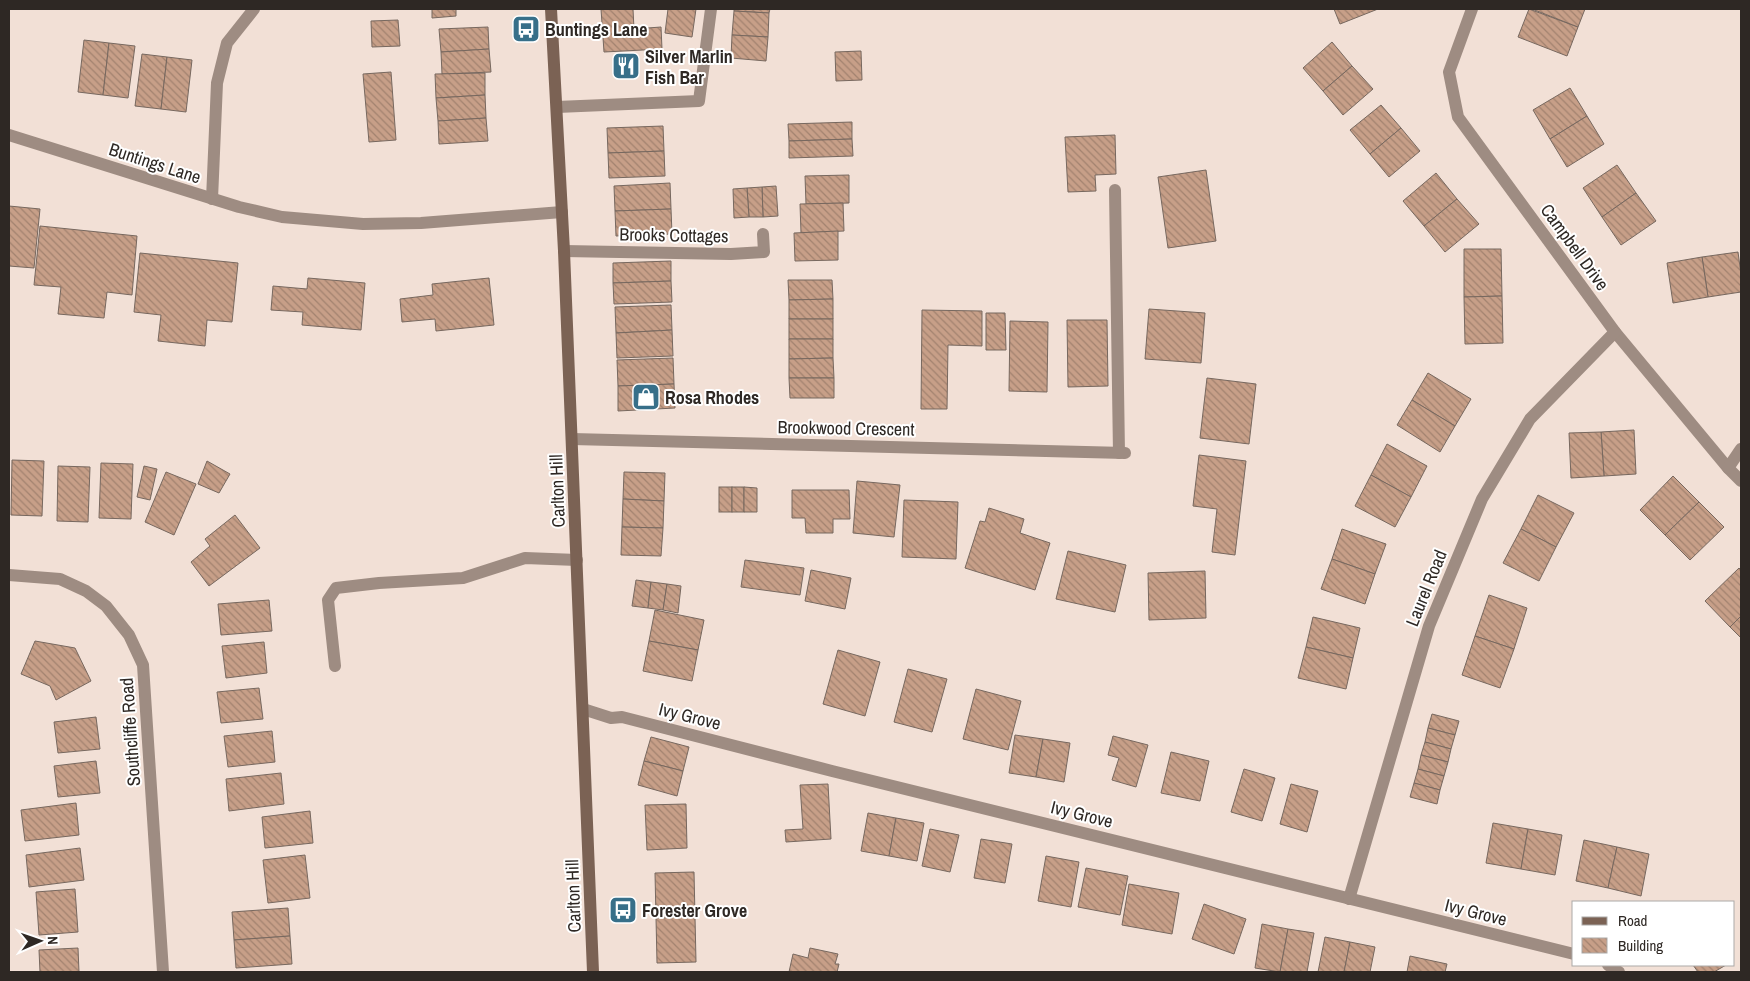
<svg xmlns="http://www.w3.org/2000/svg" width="1750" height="981" font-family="'Archivo Narrow',sans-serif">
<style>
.building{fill:url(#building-back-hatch);stroke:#77685f}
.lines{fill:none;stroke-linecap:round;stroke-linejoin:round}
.service{stroke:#9e8c82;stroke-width:12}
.minor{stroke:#9e8c82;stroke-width:12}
.secondary{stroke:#7b6254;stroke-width:12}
.labels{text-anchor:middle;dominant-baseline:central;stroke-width:4;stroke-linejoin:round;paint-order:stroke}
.poi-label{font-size:18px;font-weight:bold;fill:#2e2824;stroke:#fff;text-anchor:start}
.street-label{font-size:18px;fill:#2e2824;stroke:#fff}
</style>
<defs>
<pattern id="building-back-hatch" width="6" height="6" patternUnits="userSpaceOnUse" patternTransform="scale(1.25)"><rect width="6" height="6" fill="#c79f88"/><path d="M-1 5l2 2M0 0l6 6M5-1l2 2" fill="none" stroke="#a2826f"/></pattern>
</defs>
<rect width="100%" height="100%" fill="#f2e0d6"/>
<!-- building -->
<g class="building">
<polygon points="432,9 456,9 456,16 432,18"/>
<polygon points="601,9 633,9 634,29 661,27 662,49 604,52"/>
<polygon points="668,9 696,9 692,37 665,33"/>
<polygon points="734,9 770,9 769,13 734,11"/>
<polygon points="1334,9 1378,9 1340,24"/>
<polygon points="1529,9 1578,27 1567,56 1518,37"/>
<polygon points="1532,9 1585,9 1578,27"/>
<polygon points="734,11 769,13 768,37 732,35"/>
<polygon points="398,20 400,46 372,47 371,21"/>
<polygon points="488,27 489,49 441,52 439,29"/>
<polygon points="732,35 768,37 766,61 731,58"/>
<polygon points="84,40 109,43 103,95 78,92"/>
<polygon points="1332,42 1352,66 1323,91 1303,68"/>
<polygon points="109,43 135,46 128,98 103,95"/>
<polygon points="489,49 491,72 442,74 441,52"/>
<polygon points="861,51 862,80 836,81 835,52"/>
<polygon points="142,54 167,57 161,109 135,106"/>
<polygon points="167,57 192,60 186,112 161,109"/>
<polygon points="1352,66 1373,89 1343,115 1323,91"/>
<polygon points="391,72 396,140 369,142 363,74"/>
<polygon points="485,73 485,95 436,98 435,74"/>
<polygon points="1570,88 1587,116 1550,139 1533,110"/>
<polygon points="485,95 486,118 438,121 436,98"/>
<polygon points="1381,105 1401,128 1370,154 1350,130"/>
<polygon points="1587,116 1604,144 1567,167 1550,139"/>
<polygon points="486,118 488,141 439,144 438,121"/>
<polygon points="852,122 852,139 789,141 788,124"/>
<polygon points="663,126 664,151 608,153 607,128"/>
<polygon points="1401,128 1420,151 1389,177 1370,154"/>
<polygon points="1115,135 1116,174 1095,175 1096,191 1068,192 1065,137"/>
<polygon points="852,139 853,156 789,158 789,141"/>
<polygon points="664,151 665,176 609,178 608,153"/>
<polygon points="1617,165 1636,193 1602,217 1583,188"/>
<polygon points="1206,170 1216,241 1168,248 1158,177"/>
<polygon points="1436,173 1457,199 1424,226 1403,201"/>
<polygon points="849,175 849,203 806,204 805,176"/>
<polygon points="670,183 671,209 615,211 614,186"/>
<polygon points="776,186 778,216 763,217 762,187"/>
<polygon points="762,187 763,217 749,217 747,188"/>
<polygon points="747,188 749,217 734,218 733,189"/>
<polygon points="1636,193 1656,221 1621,245 1602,217"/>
<polygon points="1457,199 1479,224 1445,252 1424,226"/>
<polygon points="843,203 844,231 801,233 800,204"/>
<polygon points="9,206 40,209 34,268 9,266 9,270"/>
<polygon points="671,209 672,234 616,236 615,211"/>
<polygon points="40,226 137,236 132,295 107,292 104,318 58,314 61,287 34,285"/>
<polygon points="838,231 838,260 795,261 794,233"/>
<polygon points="1464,249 1501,249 1502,296 1464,297"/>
<polygon points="1738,252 1741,274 1741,292 1708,297 1702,257"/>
<polygon points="140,253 238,263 232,322 207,320 205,346 158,341 161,315 134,312"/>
<polygon points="1702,257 1708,297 1673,303 1667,263"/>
<polygon points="671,261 671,281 613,283 613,263"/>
<polygon points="308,278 365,283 361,330 302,325 303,312 271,310 273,286 307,289"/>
<polygon points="489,278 494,325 436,331 435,319 402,322 400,299 433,295 432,284"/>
<polygon points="788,280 832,280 833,299 789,300"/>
<polygon points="671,281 672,302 614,304 613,283"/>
<polygon points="1502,296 1503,343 1465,344 1464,297"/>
<polygon points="833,299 833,319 789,319 789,300"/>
<polygon points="671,305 672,330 616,333 615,307"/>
<polygon points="1149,309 1205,313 1201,363 1145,359"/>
<polygon points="922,310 982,311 982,346 948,345 947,409 921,409"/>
<polygon points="986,313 1005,313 1006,350 986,350"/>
<rect x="789" y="319" width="44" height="20"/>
<polygon points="1067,320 1107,320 1108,386 1068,387"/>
<polygon points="1010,321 1048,322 1047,392 1009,391"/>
<polygon points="672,330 673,356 617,358 616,333"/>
<polygon points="789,339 833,339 833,358 789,359"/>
<polygon points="673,358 674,384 618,386 617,360"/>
<polygon points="833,358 834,378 789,378 789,359"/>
<polygon points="1428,373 1471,399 1455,426 1412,400"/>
<polygon points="789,378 834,378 834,398 790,398"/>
<polygon points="1207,378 1256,384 1249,444 1200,438"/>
<polygon points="674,384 675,408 618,411 618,386"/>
<polygon points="1412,400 1455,426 1440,452 1397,425"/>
<polygon points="1634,430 1636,474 1604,476 1601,432"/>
<polygon points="1601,432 1604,476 1571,478 1569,433"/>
<polygon points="1387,444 1427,466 1411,497 1371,475"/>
<polygon points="1199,455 1246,461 1235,555 1212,552 1217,509 1193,506"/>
<polygon points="12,460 44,461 42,516 11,515"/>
<polygon points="207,461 230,474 219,493 198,484"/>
<polygon points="101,463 133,464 131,519 99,518"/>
<polygon points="58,466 90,467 88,522 57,521"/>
<polygon points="144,466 157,469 150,500 137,497"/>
<polygon points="166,472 196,484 174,535 145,522"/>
<polygon points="624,472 665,473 664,501 623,499"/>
<polygon points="1371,475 1411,497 1395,527 1355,506"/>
<polygon points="1673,476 1699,502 1665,535 1640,510"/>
<polygon points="857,481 900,485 894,537 853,533"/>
<rect x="719" y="487" width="13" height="25"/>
<rect x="732" y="487" width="12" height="25"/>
<polygon points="744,487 757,488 757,512 744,512"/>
<polygon points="792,490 849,490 850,519 833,519 833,533 806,533 805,518 792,518"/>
<polygon points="1538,495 1574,513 1556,547 1521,529"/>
<polygon points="623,499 664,501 663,528 622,527"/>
<polygon points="904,500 958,502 956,559 902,557"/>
<polygon points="1699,502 1724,527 1690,560 1665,535"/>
<polygon points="989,508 1024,519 1020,533 1050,543 1035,590 965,568 980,521 985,522"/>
<polygon points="235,515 260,548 209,586 191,562 210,546 205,539"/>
<polygon points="622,527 663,528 661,556 621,555"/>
<polygon points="1342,529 1386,544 1375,574 1332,559"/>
<polygon points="1521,529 1556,547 1539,581 1503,563"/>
<polygon points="1068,551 1126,565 1115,612 1056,599"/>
<polygon points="1332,559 1375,574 1365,604 1321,589"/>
<polygon points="745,560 804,568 800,595 741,587"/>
<polygon points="1739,568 1741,570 1741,616 1730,627 1705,601"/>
<polygon points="811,570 851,578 845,609 805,601"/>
<polygon points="1205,571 1206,618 1149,620 1148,573"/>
<polygon points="636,580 651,582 648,608 632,606"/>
<polygon points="651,582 667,584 663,610 648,608"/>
<polygon points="667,584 681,586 678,613 663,610"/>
<polygon points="1489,595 1527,608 1514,649 1475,636"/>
<polygon points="269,600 272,631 221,635 218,604"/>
<polygon points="655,610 704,620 698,650 649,641"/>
<polygon points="1741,616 1741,638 1730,627"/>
<polygon points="1313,617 1360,628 1353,658 1306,647"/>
<polygon points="1475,636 1514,649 1500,688 1462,675"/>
<polygon points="35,641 75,648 91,681 56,700 50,686 21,674"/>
<polygon points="649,641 698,650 692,681 643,671"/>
<polygon points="264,642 267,673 226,678 222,646"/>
<polygon points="1306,647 1353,658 1346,689 1298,678"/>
<polygon points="838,650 880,662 865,716 823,704"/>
<polygon points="908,669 947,679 932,732 894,722"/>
<polygon points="259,688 263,719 221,723 217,692"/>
<polygon points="976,689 1021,701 1008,750 963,739"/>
<polygon points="1432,714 1459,721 1455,735 1428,728"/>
<polygon points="96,717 100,749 58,753 54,722"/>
<polygon points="1428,728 1455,735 1451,749 1425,742"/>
<polygon points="272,731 275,762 228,767 224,736"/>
<polygon points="1015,735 1043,739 1036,777 1009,773"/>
<polygon points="1113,736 1148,745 1136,787 1112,780 1119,758 1108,755"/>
<polygon points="651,737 689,747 683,771 644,761"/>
<polygon points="1043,739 1070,743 1064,782 1036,777"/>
<polygon points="1425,742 1451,749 1448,762 1421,755"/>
<polygon points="1171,752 1209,761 1200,801 1161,793"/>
<polygon points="1421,755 1448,762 1444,776 1418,769"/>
<polygon points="96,761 100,793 58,797 54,766"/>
<polygon points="644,761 683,771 677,796 638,785"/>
<polygon points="1244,769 1275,778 1262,821 1231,812"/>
<polygon points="1418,769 1444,776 1440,790 1414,783"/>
<polygon points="281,773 284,804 229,811 226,779"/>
<polygon points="1414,783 1440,790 1437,804 1410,797"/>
<polygon points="828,784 831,839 786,842 785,830 803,829 800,785"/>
<polygon points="1291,784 1318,791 1307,832 1280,824"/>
<polygon points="76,803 79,835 25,841 21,810"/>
<polygon points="686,804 687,848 647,850 645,805"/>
<polygon points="310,811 313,843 265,848 262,817"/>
<polygon points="868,813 896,818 889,856 861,851"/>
<polygon points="896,818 924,823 917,861 889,856"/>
<polygon points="1493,823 1528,829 1521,869 1486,863"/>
<polygon points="930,829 959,835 950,872 922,866"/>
<polygon points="1528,829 1562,835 1555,875 1521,869"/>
<polygon points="981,839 1012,844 1005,883 974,878"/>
<polygon points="1584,840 1617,847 1608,888 1576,881"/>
<polygon points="1617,847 1649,854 1641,896 1608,888"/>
<polygon points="80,848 84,880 29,887 26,855"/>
<polygon points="305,855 310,898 268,903 263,860"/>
<polygon points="1046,856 1079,862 1071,907 1038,901"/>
<polygon points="1086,868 1128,876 1120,915 1078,907"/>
<polygon points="694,872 695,917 656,918 655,873"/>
<polygon points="1129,884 1179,893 1172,934 1122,925"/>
<polygon points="75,889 78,932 39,935 36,892"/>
<polygon points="1204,904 1246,919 1234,954 1192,939"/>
<polygon points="288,908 290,936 234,940 232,912"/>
<polygon points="695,917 696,962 657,963 656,918"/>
<polygon points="1262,924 1288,929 1280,972 1255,968"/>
<polygon points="1288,929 1314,933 1307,972 1280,972"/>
<polygon points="290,936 292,964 236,968 234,940"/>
<polygon points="1325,937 1350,942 1344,972 1318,972"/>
<polygon points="1350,942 1375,947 1370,972 1344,972"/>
<polygon points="78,948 79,972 40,972 39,950"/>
<polygon points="810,948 838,954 835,964 839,964 837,972 789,972 793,954 808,958"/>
<polygon points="1410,956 1447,964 1445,972 1407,972"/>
<polygon points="1693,965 1726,965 1714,972 1698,972"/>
</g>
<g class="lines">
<!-- service -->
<g class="service">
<polyline points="1115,190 1119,453"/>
<polyline points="212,199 217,83 227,43 254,9"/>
<polyline points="564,251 731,254 764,252 763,234"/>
<polyline points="335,666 328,600 336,588 379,583 463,578 525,558 577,560"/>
</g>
<!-- minor -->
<g class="minor">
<polyline points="1472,9 1449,72 1458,117 1615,332 1728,468 1741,481"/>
<polyline points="557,107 699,101 711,9"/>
<polyline points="9,135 239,207 282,217 363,224 421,223 562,212"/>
<polyline points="572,439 1125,453"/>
<polyline points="1728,468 1741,449"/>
<polyline points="9,575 60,579 86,591 106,606 129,635 143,665 163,972"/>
<polyline points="583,709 611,718 622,717 832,771 1574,954"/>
<polyline points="1349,899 1429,626 1482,499 1530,419 1615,332"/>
<polyline points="1608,965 1619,972"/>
</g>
<!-- secondary -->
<polyline class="secondary" points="551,9 564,251 593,972"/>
</g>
<!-- icons -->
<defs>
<symbol id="bus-square" viewBox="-11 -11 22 22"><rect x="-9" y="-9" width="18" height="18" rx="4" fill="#376f89" stroke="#fff"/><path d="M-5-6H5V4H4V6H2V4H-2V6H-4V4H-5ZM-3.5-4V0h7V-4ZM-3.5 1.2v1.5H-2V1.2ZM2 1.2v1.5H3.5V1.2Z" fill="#fff"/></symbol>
<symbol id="restaurant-square" viewBox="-11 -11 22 22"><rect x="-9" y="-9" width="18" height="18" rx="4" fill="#376f89" stroke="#fff"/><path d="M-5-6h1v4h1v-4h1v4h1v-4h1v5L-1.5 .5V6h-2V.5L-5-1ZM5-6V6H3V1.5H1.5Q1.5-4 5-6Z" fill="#fff"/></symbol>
<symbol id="shop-square" viewBox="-11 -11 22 22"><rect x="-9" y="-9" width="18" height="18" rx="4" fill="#376f89" stroke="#fff"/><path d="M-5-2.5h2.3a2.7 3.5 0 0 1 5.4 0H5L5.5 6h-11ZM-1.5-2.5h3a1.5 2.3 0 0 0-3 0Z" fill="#fff"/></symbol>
</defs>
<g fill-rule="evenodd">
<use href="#bus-square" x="510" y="13" width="32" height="32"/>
<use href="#restaurant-square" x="610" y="50" width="32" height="32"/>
<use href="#shop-square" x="630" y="381" width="32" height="32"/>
<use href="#bus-square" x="607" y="894" width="32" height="32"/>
</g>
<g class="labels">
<!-- poi labels -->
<g class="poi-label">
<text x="545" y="29">Buntings Lane</text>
<text x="645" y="56">Silver Marlin<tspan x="645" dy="21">Fish Bar</tspan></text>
<text x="665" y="397">Rosa Rhodes</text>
<text x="642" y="910">Forester Grove</text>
</g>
<!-- street labels -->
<g class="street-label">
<text transform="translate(155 163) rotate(18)">Buntings Lane</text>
<text transform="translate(674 235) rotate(1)">Brooks Cottages</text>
<text transform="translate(1575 247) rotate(54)">Campbell Drive</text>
<text transform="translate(846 428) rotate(1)">Brookwood Crescent</text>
<text transform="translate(557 491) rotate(-92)">Carlton Hill</text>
<text transform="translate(1426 588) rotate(-68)">Laurel Road</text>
<text transform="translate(690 716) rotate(14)">Ivy Grove</text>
<text transform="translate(130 732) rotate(-94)">Southcliffe Road</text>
<text transform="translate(1082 814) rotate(14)">Ivy Grove</text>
<text transform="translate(573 896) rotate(-92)">Carlton Hill</text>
<text transform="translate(1476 912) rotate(14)">Ivy Grove</text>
</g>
</g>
<!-- border -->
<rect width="1750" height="981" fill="none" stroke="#2e2824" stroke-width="20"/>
<!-- legend -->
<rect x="1572" y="901" width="162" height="65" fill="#ffffff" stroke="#aba9a7"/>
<rect x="1582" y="917" width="25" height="8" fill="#7b6254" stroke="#aba9a7"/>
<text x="1618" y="926" font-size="15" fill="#2e2824">Road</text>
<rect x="1582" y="938" width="25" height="15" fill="url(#building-back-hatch)" stroke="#aba9a7"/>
<text x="1618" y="951" font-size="15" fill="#2e2824">Building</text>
<!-- north arrow -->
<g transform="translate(40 941) rotate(88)" stroke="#ffffff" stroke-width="4" paint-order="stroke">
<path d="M0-4L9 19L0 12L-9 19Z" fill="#2e2824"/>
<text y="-8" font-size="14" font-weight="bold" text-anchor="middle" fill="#2e2824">N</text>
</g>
</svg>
